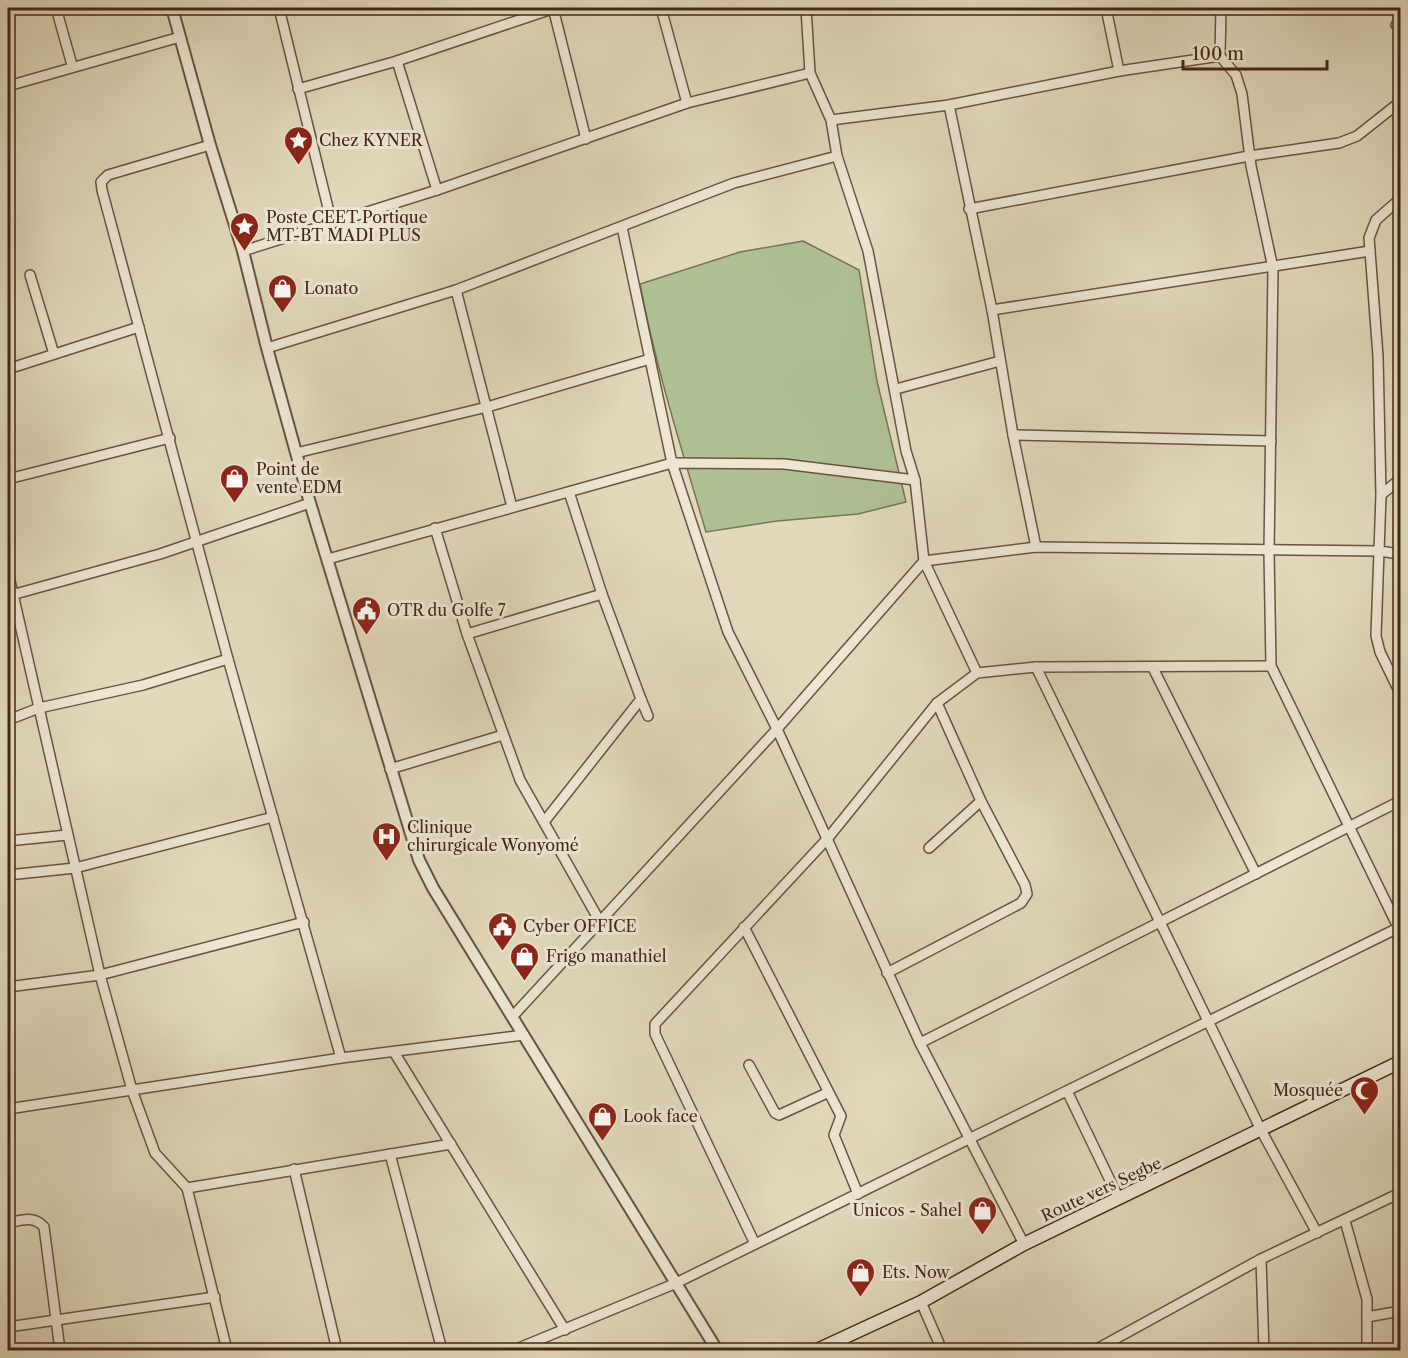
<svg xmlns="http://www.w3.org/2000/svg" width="1408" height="1358" font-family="'Libre Caslon Text',serif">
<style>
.green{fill:#afc093;stroke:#7a7355;stroke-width:1.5}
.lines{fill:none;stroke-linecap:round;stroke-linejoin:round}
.minor-casing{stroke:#6b5340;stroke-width:12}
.tertiary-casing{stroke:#6b5340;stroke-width:14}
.secondary-casing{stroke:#442617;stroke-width:15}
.minor{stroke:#ece6d3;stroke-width:9}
.tertiary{stroke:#ece6d3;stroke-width:10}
.secondary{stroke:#ece6d3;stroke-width:12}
.labels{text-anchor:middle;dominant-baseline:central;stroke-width:6;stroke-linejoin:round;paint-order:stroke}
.poi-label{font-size:16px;fill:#442617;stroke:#ece6d3;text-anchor:start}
.street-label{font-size:16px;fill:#442617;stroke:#ece6d3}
</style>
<rect width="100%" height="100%" fill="#e1d9bc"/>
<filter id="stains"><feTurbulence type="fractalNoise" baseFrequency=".00333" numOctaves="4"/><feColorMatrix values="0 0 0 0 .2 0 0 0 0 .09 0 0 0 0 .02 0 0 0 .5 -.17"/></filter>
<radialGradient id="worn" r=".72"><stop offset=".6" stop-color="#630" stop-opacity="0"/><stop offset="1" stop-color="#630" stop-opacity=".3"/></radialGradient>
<!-- green -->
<path class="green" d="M803,241L859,270L877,381L906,502L858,514L777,521L706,532C682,450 656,369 640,284L740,252Z"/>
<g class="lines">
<defs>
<g id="minor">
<polyline points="56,8 72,65"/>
<polyline points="279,8 332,224"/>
<polyline points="553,8 586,139"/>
<polyline points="661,8 687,103"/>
<polyline points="806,8 810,73 831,120 837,156 868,251 906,451 915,480 924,561 977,673"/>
<polyline points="1106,8 1119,71"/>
<polyline points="1221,8 1220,56 1236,75 1242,94 1251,166 1273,268 1269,552 1271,666 1400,931"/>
<polyline points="807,11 819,8"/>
<polyline points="1396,25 1400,22"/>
<polyline points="397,61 437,190"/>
<polyline points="8,86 180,37"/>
<polyline points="298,89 397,61 552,9"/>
<polyline points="949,105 992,310 1013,435 1036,547"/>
<polyline points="831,120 949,105 1119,71 1220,56"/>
<polyline points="210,145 108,175 101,182 102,190 228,659 341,1058"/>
<polyline points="1400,199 1376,220 1369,238 1378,356 1381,495 1376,636 1380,652 1400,693"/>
<polyline points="969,209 1249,156 1339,143 1357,136 1400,102"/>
<polyline points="622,227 672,463 728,632 777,729 920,1043 1024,1244"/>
<polyline points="243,251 437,190 687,103 810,73"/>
<polyline points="30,275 54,354"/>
<polyline points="456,290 512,507"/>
<polyline points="992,310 1370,251"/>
<polyline points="267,348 456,290 734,183 837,156"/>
<polyline points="8,369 139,327"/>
<polyline points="896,389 1000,361"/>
<polyline points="1013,435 1271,441"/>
<polyline points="296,453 487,407 650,359"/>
<polyline points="8,479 170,438"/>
<polyline points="1381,495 1400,479"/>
<polyline points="435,528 467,634 520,780 599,920"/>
<polyline points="328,559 672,463 784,464 915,480"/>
<polyline points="8,572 100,975 132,1090 155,1153 187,1188 227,1350"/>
<polyline points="8,596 160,554 310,503"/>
<polyline points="467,634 602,594"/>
<polyline points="1036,667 1261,1130 1317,1233"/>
<polyline points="1153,668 1256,874"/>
<polyline points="641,699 648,716"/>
<polyline points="8,720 39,708 143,685 228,659"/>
<polyline points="390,769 503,735"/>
<polyline points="544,822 641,699 602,594 569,492"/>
<polyline points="8,841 67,835"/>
<polyline points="929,848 981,801"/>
<polyline points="8,875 75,868 273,817"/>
<polyline points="744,927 841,1116 834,1135 858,1194"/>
<polyline points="887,973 1021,903 1027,894 1025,885 981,801 937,703"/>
<polyline points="8,987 100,975 304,922"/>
<polyline points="513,1016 777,729 924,561 1036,547 1379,551 1400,554"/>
<polyline points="920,1043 1400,801"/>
<polyline points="394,1052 565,1330"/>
<polyline points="749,1065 775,1113 779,1115 827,1093"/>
<polyline points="1067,1091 1119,1199"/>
<polyline points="8,1109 341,1058 524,1035"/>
<polyline points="390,1154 442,1350"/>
<polyline points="294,1169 337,1350"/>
<polyline points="187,1188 451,1144"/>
<polyline points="1345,1221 1367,1299 1367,1350"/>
<path d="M8,1223C21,1220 34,1215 44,1227L60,1350"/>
<polyline points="755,1244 655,1034 655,1024 828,838 937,703 977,673 1036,667 1271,666"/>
<polyline points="1261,1259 1264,1350"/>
<polyline points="921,1302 942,1350"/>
<polyline points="1367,1317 1400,1311"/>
<polyline points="8,1327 215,1297"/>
<polyline points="514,1350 674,1284 1400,927"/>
<polyline points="1095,1350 1261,1259 1400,1193"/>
</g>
<polyline id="tertiary" points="172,8 210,145 243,251 267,348 310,503 419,860 433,888 717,1350"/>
<polyline id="secondary" points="817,1350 921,1302 1024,1244 1400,1062"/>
</defs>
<!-- minor casing -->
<use href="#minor" class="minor-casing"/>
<!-- tertiary casing -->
<use href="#tertiary" class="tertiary-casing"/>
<!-- secondary casing -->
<use href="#secondary" class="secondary-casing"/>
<!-- minor -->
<use href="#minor" class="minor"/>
<!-- tertiary -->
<use href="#tertiary" class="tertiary"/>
<!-- secondary -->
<use href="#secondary" class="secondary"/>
</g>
<!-- icons -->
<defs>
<symbol id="sight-pin" viewBox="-11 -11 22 30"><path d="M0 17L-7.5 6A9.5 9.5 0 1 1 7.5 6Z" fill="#8f2418" stroke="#ece6d3"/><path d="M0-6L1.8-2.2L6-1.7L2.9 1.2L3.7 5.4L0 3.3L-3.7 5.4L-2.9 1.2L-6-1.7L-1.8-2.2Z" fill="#fff"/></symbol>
<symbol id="shop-pin" viewBox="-11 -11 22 30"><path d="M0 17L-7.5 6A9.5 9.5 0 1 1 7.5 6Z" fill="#8f2418" stroke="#ece6d3"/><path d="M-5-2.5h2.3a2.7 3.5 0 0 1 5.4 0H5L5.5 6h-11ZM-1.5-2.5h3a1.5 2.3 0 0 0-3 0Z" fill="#fff"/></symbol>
<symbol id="civic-pin" viewBox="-11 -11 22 30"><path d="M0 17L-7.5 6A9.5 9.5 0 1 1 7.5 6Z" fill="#8f2418" stroke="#ece6d3"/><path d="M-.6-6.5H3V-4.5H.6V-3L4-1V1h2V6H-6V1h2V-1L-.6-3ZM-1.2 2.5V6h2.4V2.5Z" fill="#fff"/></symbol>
<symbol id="hospital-pin" viewBox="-11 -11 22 30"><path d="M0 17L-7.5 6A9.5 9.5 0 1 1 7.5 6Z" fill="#8f2418" stroke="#ece6d3"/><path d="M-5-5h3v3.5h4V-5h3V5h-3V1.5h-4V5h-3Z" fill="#fff"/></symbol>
<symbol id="mosque-pin" viewBox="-11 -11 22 30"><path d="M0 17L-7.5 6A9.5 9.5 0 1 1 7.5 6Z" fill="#8f2418" stroke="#ece6d3"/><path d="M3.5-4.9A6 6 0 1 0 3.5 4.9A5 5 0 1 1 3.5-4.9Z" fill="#fff"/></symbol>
</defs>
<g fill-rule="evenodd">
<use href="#sight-pin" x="282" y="124" width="33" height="45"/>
<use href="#sight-pin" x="228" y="210" width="33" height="45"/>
<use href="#shop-pin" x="266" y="272" width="33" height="45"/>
<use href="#shop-pin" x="218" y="462" width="33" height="45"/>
<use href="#civic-pin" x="350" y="594" width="33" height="45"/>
<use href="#hospital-pin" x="370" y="820" width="33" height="45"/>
<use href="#civic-pin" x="486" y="910" width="33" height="45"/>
<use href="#shop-pin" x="508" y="940" width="33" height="45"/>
<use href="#mosque-pin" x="1348" y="1074" width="33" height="45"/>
<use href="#shop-pin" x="586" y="1100" width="33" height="45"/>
<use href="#shop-pin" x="966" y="1194" width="33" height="45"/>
<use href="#shop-pin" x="844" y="1256" width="33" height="45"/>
</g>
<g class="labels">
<!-- poi labels -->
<g class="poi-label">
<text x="319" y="140">Chez KYNER</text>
<text x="266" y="217">Poste CEET Portique<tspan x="266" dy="18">MT-BT MADI PLUS</tspan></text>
<text x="304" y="288">Lonato</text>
<text x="256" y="469">Point de<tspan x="256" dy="18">vente EDM</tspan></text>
<text x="387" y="610">OTR du Golfe 7</text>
<text x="407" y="827">Clinique<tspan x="407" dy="18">chirurgicale Wonyomé</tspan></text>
<text x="523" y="926">Cyber OFFICE</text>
<text x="546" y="956">Frigo manathiel</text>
<text x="1343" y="1090" text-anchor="end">Mosquée</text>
<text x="623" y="1116">Look face</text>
<text x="962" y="1210" text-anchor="end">Unicos - Sahel</text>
<text x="882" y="1272">Ets. Now</text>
</g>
<!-- street labels -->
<g class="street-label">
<text transform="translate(1101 1189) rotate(-25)">Route vers Segbe</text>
</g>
</g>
<!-- margin -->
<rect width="1408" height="1358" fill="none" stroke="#e1d9bc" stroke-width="30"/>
<rect x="9" y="9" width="1390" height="1340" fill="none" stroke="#442617" stroke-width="3"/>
<rect x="15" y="15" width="1378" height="1328" fill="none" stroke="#442617" stroke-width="1.5"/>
<!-- scale -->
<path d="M1183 60v9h144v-9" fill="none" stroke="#442617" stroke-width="3"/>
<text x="1192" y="60" font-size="18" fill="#442617" stroke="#ece6d3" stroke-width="4.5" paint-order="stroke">100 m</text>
<rect width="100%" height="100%" filter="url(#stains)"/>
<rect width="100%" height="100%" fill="url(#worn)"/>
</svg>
